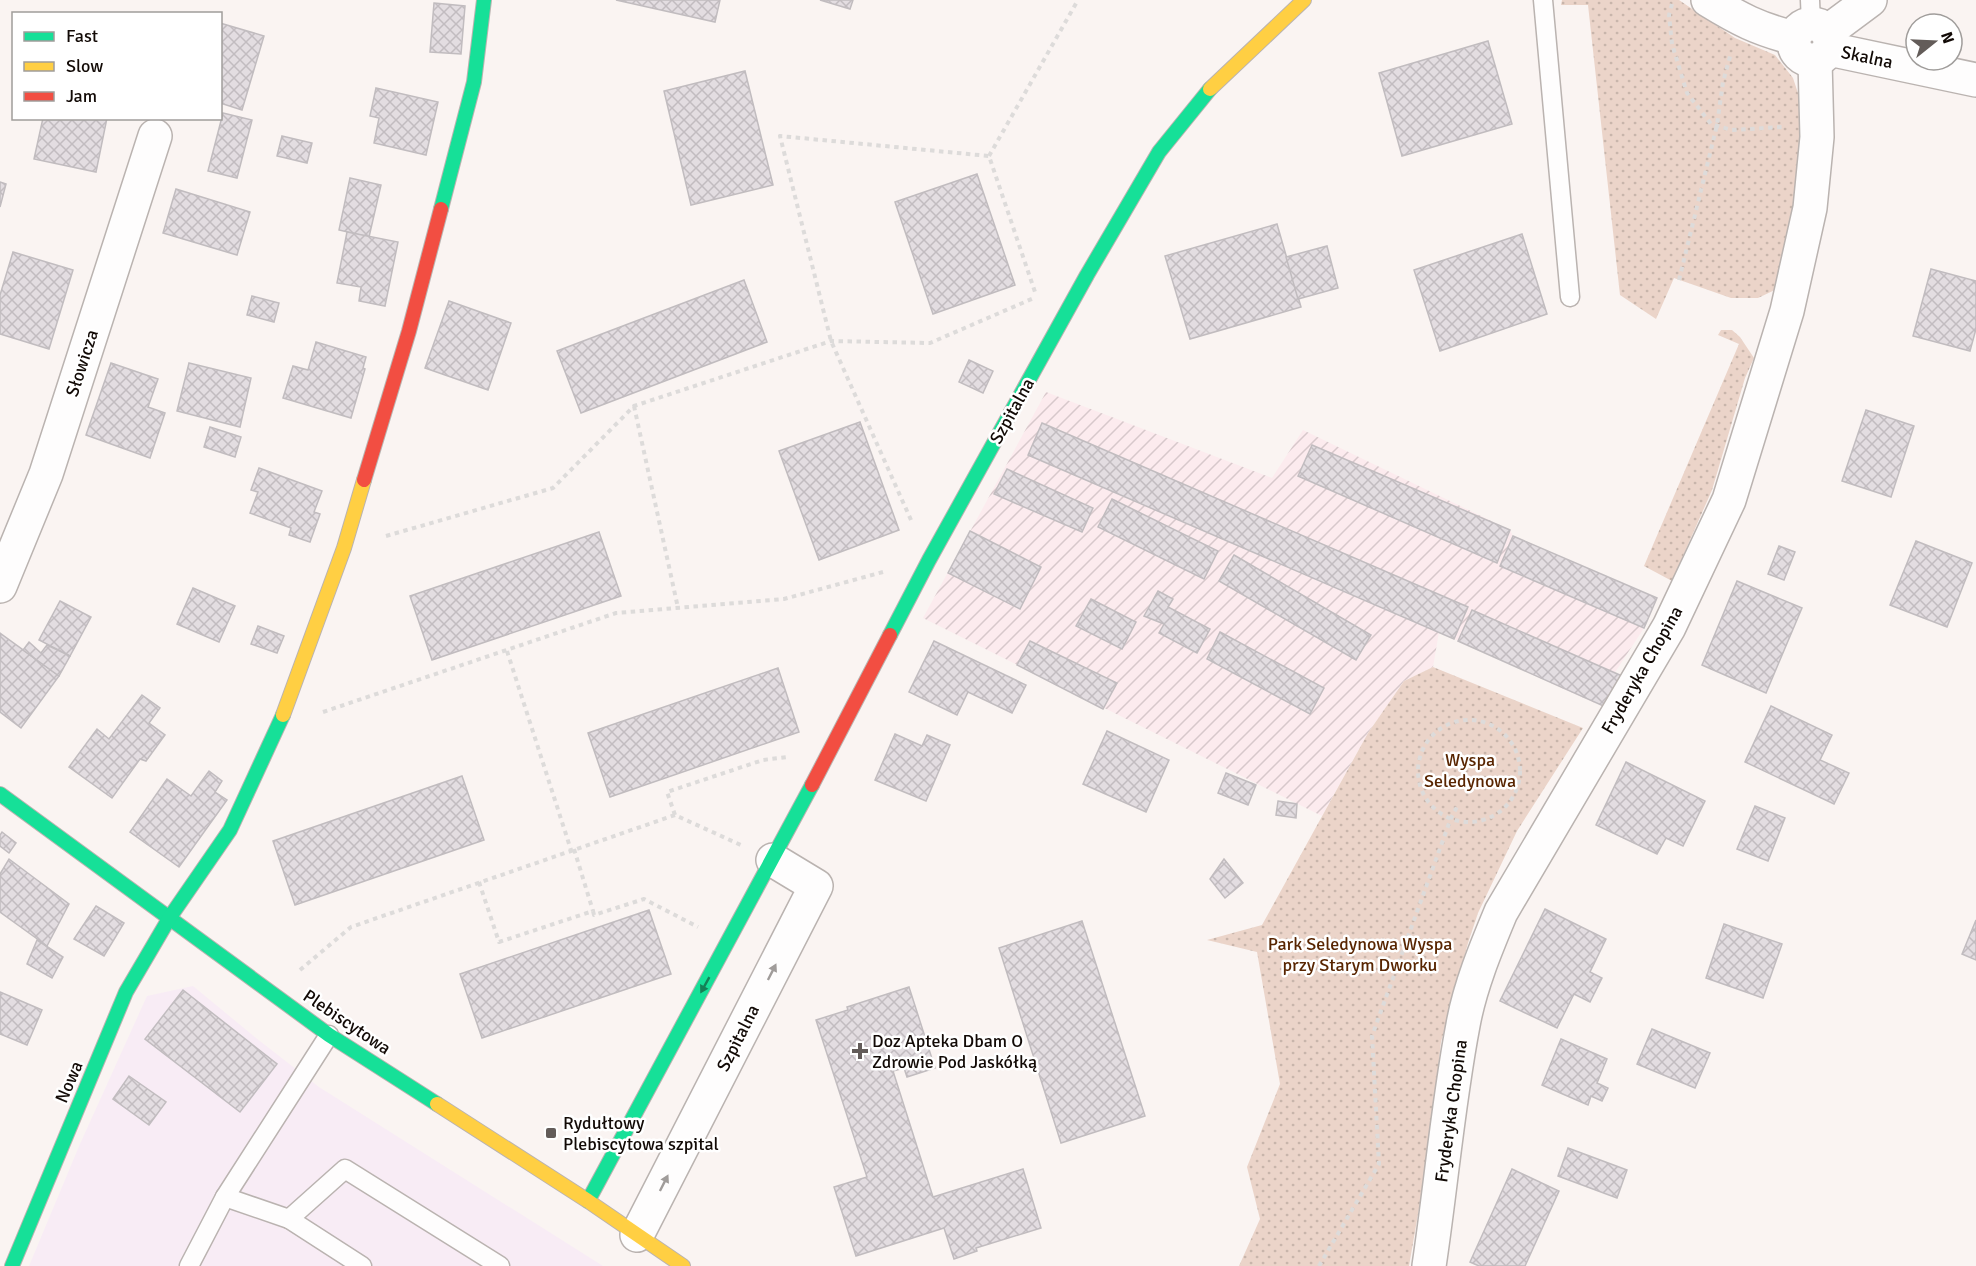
<svg xmlns="http://www.w3.org/2000/svg" width="1976" height="1266" font-family="Signika,sans-serif">
<style>
.industrial{fill:url(#industrial-furrows)}
.medical{fill:#f8ecf5}
.green{fill:url(#green-dots)}
.building{fill:url(#building-cross-hatch);stroke:#c1bcbf;stroke-width:1.5}
.lines{fill:none;stroke-linecap:round;stroke-linejoin:round}
.lane-casing{stroke:#bab3b0;stroke-width:21}
.street-casing{stroke:#bab3b0;stroke-width:36}
.fast-casing{stroke:#bab3b0;stroke-width:16}
.slow-casing{stroke:#bab3b0;stroke-width:16}
.jam-casing{stroke:#bab3b0;stroke-width:16}
.path{stroke:#dddbda;stroke-width:4;stroke-dasharray:4.5 4.5;stroke-linecap:butt}
.lane{stroke:#fefdfd;stroke-width:18}
.street{stroke:#fefdfd;stroke-width:33}
.fast{stroke:#16e098;stroke-width:14}
.slow{stroke:#ffcf43;stroke-width:14}
.jam{stroke:#f24e42;stroke-width:14}
.oneway{fill:#a09c9a}
.oneway2{fill:#148056}
.poi-dot{fill:#635c59;stroke:#fff;stroke-width:2}
.labels{text-anchor:middle;dominant-baseline:central;stroke-width:5;stroke-linejoin:round;paint-order:stroke}
.street-label{font-size:18px;fill:#120a06;stroke:#fff}
.park-label{font-size:18px;fill:#582501;stroke:#fff}
.poi-label{font-size:18px;fill:#120a06;stroke:#fff;text-anchor:start}
</style>
<defs>
<pattern id="industrial-furrows" width="10" height="10" patternUnits="userSpaceOnUse" patternTransform="scale(1.5)"><rect width="10" height="10" fill="#fcebee"/><path d="M-1 1l2-2M0 10L10 0M9 11l2-2" fill="none" stroke="#d7c8cb"/></pattern>
<pattern id="green-dots" width="8" height="8" patternUnits="userSpaceOnUse" patternTransform="scale(1.5)"><rect width="8" height="8" fill="#ebd4c9"/><path d="M2 2h.1M6 6h.1" fill="none" stroke="#c8b5ab" stroke-width="1.8" stroke-linecap="round"/></pattern>
<pattern id="building-cross-hatch" width="8" height="8" patternUnits="userSpaceOnUse" patternTransform="scale(1.5)"><rect width="8" height="8" fill="#e3dde1"/><path d="M0 0l8 8M0 8l8-8" fill="none" stroke="#c2bcc0"/></pattern>
</defs>
<rect width="100%" height="100%" fill="#faf4f2"/>
<!-- industrial -->
<polygon class="industrial" points="1046,392 1272,478 1303,430 1510,530 1513,536 1657,598 1644,628 1595,703 1439,632 1433,667 1404,681 1368,733 1322,816 923,618"/>
<!-- medical -->
<polygon class="medical" points="193,986 256,1038 319,1087 603,1266 29,1266 80,1144 147,996"/>
<!-- green -->
<g class="green">
<polygon points="1562,0 1679,0 1735,38 1775,55 1793,78 1800,99 1801,168 1779,288 1758,298 1731,298 1674,278 1656,319 1620,295 1588,5 1561,5"/>
<polygon points="1721,330 1732,330 1740,337 1754,358 1745,378 1712,490 1672,581 1644,566 1739,344 1718,335"/>
<polygon points="1433,667 1583,728 1517,831 1478,913 1468,943 1441,1042 1427,1162 1409,1266 1239,1266 1260,1219 1247,1167 1280,1084 1257,952 1207,940 1262,925 1368,733 1404,681"/>
</g>
<!-- building -->
<g class="building">
<polygon points="616,0 720,0 715,22"/>
<polygon points="820,0 853,0 850,9"/>
<polygon points="434,3 465,6 461,54 430,52"/>
<polygon points="220,23 264,36 242,110 220,103"/>
<polygon points="1488,41 1512,124 1402,156 1379,73"/>
<polygon points="745,71 773,185 691,205 664,91"/>
<polygon points="376,88 438,102 426,155 374,143 379,118 370,116"/>
<polygon points="223,113 252,120 237,178 208,171"/>
<polygon points="43,118 107,118 96,172 34,159"/>
<polygon points="282,136 312,143 307,163 277,156"/>
<polygon points="977,174 1015,285 933,314 895,202"/>
<polygon points="350,178 381,185 369,237 339,230"/>
<polygon points="0,182 6,184 0,207"/>
<polygon points="176,189 250,212 237,255 163,233"/>
<polygon points="1277,224 1301,307 1190,339 1165,256"/>
<polygon points="347,232 398,242 385,306 359,301 361,287 337,283"/>
<polygon points="1522,234 1547,314 1440,351 1414,270"/>
<polygon points="1327,246 1338,288 1298,299 1286,257"/>
<polygon points="13,252 73,270 49,349 0,334 0,295"/>
<polygon points="1931,269 1976,281 1976,329 1970,351 1913,336"/>
<polygon points="744,280 767,342 581,413 557,351"/>
<polygon points="252,296 279,303 274,322 247,315"/>
<polygon points="449,301 511,323 488,390 425,368"/>
<polygon points="316,342 366,357 363,368 365,369 351,418 283,398 293,366 308,370"/>
<polygon points="969,360 993,371 983,393 959,382"/>
<polygon points="111,363 158,379 148,407 165,413 150,458 86,435"/>
<polygon points="189,363 251,378 240,427 177,411"/>
<polygon points="1866,410 1914,426 1891,497 1842,481"/>
<polygon points="860,422 899,530 819,560 779,451"/>
<polygon points="1042,423 1468,607 1454,639 1028,455"/>
<polygon points="210,427 241,437 235,457 204,447"/>
<polygon points="1312,445 1510,530 1497,563 1298,476"/>
<polygon points="259,468 322,491 314,512 320,514 310,542 289,535 291,528 250,513 258,492 251,490"/>
<polygon points="1007,469 1093,508 1082,532 994,494"/>
<polygon points="1112,499 1218,551 1204,579 1098,527"/>
<polygon points="970,531 1041,567 1020,609 948,573"/>
<polygon points="599,532 621,596 432,660 410,596"/>
<polygon points="1513,536 1657,598 1644,628 1500,566"/>
<polygon points="1916,541 1972,563 1947,627 1890,605"/>
<polygon points="1779,546 1795,552 1784,580 1768,574"/>
<polygon points="1234,555 1371,635 1356,660 1219,581"/>
<polygon points="1737,581 1802,608 1766,693 1702,665"/>
<polygon points="193,588 235,606 219,642 177,624"/>
<polygon points="1158,591 1173,599 1168,607 1210,629 1197,653 1159,633 1164,624 1144,616"/>
<polygon points="1091,599 1136,622 1122,649 1076,626"/>
<polygon points="60,601 91,617 70,656 39,640"/>
<polygon points="1472,610 1622,676 1608,708 1458,641"/>
<polygon points="258,626 284,636 277,653 251,644"/>
<polygon points="1220,632 1324,688 1310,714 1207,659"/>
<polygon points="0,633 59,676 21,728 0,712"/>
<polygon points="934,641 1026,685 1012,713 968,692 957,715 909,692"/>
<polygon points="1030,641 1117,683 1103,709 1017,665"/>
<polygon points="29,642 41,653 47,645 70,656 59,676 23,650"/>
<polygon points="778,668 799,732 610,797 588,733"/>
<polygon points="142,695 160,708 149,723 165,735 146,761 140,759 112,798 69,767 97,729 109,739"/>
<polygon points="1771,706 1832,735 1820,760 1849,773 1834,804 1745,762"/>
<polygon points="1107,731 1169,760 1146,812 1083,784"/>
<polygon points="895,734 922,746 927,735 950,745 926,801 875,780"/>
<polygon points="1626,762 1705,801 1683,846 1666,838 1657,854 1596,825"/>
<polygon points="209,771 222,781 215,792 227,800 179,867 130,832 167,779 191,796"/>
<polygon points="1226,773 1256,785 1248,805 1218,793"/>
<polygon points="462,776 484,840 295,905 273,841"/>
<polygon points="1278,801 1297,804 1296,818 1276,815"/>
<polygon points="1755,806 1785,818 1768,861 1737,849"/>
<polygon points="2,832 16,843 9,853 0,846 0,835"/>
<polygon points="9,859 69,904 47,946 0,912 0,874"/>
<polygon points="1224,859 1243,883 1225,898 1210,879"/>
<polygon points="96,906 124,923 104,956 74,939"/>
<polygon points="1545,909 1606,939 1590,972 1602,978 1590,1002 1574,994 1557,1028 1500,1001"/>
<polygon points="649,910 671,974 482,1038 460,974"/>
<polygon points="1976,920 1976,960 1962,954"/>
<polygon points="1082,921 1145,1116 1061,1143 999,948"/>
<polygon points="1724,924 1782,944 1763,998 1706,978"/>
<polygon points="37,940 63,957 52,978 27,964"/>
<polygon points="909,987 935,1068 907,1077 904,1068 893,1071 933,1197 1023,1169 1041,1228 976,1248 977,1251 954,1259 944,1228 856,1256 834,1187 867,1177 816,1020 848,1010 847,1007"/>
<polygon points="183,990 277,1064 240,1112 145,1039"/>
<polygon points="0,992 42,1010 27,1045 0,1034"/>
<polygon points="1652,1029 1710,1053 1695,1088 1637,1064"/>
<polygon points="1561,1039 1607,1059 1597,1083 1608,1088 1602,1101 1591,1096 1588,1105 1542,1085"/>
<polygon points="129,1076 166,1102 149,1125 113,1099"/>
<polygon points="1568,1148 1627,1170 1617,1198 1558,1176"/>
<polygon points="1512,1169 1559,1191 1525,1266 1479,1266 1470,1262"/>
</g>
<g class="lines">
<defs>
<g id="lane">
<polyline points="1543,0 1570,297"/>
<polyline points="1810,0 1811,24"/>
<polyline points="225,1197 289,1219 345,1169 500,1266"/>
<polyline points="289,1219 362,1266"/>
<polyline points="189,1266 225,1197 329,1035"/>
</g>
<g id="street">
<path d="M1708,0C1739,19 1758,29 1794,38"/>
<circle cx="1812" cy="42" r="18"/>
<polyline points="1827,32 1870,0"/>
<polyline points="1829,49 1976,80"/>
<polyline points="0,586 46,474 155,136"/>
<polyline points="637,1235 816,886 773,860"/>
<path d="M1429,1266C1441,1186 1448,1103 1463,1025C1470,986 1486,948 1501,912L1669,627L1729,500L1787,311L1810,208L1817,137L1815,61"/>
</g>
<g id="fast">
<polyline points="441,209 474,82 484,0"/>
<polyline points="890,635 929,560 1087,275 1159,152 1210,89"/>
<polyline points="0,794 329,1035 437,1104"/>
<polyline points="588,1201 812,785"/>
<polyline points="12,1266 126,992 170,917 230,830 283,715"/>
</g>
<g id="slow">
<polyline points="1210,89 1304,0"/>
<polyline points="283,715 344,548 364,480"/>
<polyline points="437,1104 588,1201 683,1266"/>
</g>
<g id="jam">
<polyline points="364,480 409,331 441,209"/>
<polyline points="812,785 890,635"/>
</g>
</defs>
<!-- lane casing -->
<use href="#lane" class="lane-casing"/>
<!-- street casing -->
<use href="#street" class="street-casing"/>
<!-- fast casing -->
<use href="#fast" class="fast-casing"/>
<!-- slow casing -->
<use href="#slow" class="slow-casing"/>
<!-- jam casing -->
<use href="#jam" class="jam-casing"/>
<!-- path -->
<g class="path">
<polyline points="1672,4 1669,15 1672,44 1687,93 1711,124 1732,130 1782,127"/>
<polyline points="989,156 1078,0"/>
<polyline points="1679,280 1717,125 1723,82 1731,53"/>
<polyline points="634,406 678,608"/>
<polyline points="911,520 831,341 780,136 989,156 1036,295"/>
<polyline points="386,536 553,488 634,406 831,341 930,343 1034,298"/>
<polyline points="507,651 571,850"/>
<polyline points="323,712 616,613 784,599 883,572"/>
<circle cx="1469" cy="771" r="51"/>
<polyline points="675,815 667,792 763,760 787,757"/>
<polyline points="574,849 593,911"/>
<polyline points="479,882 499,942 593,911 594,915 644,899 698,927"/>
<polyline points="300,970 351,927 675,815 743,846"/>
<polyline points="1319,1266 1379,1164 1372,1036 1451,818 1458,805"/>
</g>
<!-- lane -->
<use href="#lane" class="lane"/>
<!-- street -->
<use href="#street" class="street"/>
<!-- fast -->
<use href="#fast" class="fast"/>
<!-- slow -->
<use href="#slow" class="slow"/>
<!-- jam -->
<use href="#jam" class="jam"/>
</g>
<!-- one-way arrows -->
<defs><path id="oneway-solid" d="M-6-.8H1V-3.2L6.5 0L1 3.2V.8H-6Z" transform="scale(1.5)"/></defs>
<g class="oneway">
<use href="#oneway-solid" transform="translate(772 972) rotate(-63)"/>
<use href="#oneway-solid" transform="translate(664 1183) rotate(-63)"/>
</g>
<use class="oneway2" href="#oneway-solid" transform="translate(705 985) rotate(119)"/>
<!-- markers -->
<g class="poi-dot">
<path d="M857 1042h6v6h6v6h-6v6h-6v-6h-6v-6h6z"/>
<rect x="545" y="1127" width="12" height="12" rx="3"/>
</g>
<g class="labels">
<!-- street labels -->
<g class="street-label">
<text transform="translate(1867 57) rotate(12)">Skalna</text>
<text transform="translate(82 363) rotate(-72)">Słowicza</text>
<text transform="translate(1012 411) rotate(-61)">Szpitalna</text>
<text transform="translate(1642 670) rotate(-60)">Fryderyka Chopina</text>
<text transform="translate(347 1022) rotate(34)">Plebiscytowa</text>
<text transform="translate(738 1038) rotate(-63)">Szpitalna</text>
<text transform="translate(69 1082) rotate(-67)">Nowa</text>
<text transform="translate(1451 1111) rotate(-82)">Fryderyka Chopina</text>
</g>
<!-- park labels -->
<g class="park-label">
<text x="1470" y="760">Wyspa<tspan x="1470" dy="21">Seledynowa</tspan></text>
<text x="1360" y="944">Park Seledynowa Wyspa<tspan x="1360" dy="21">przy Starym Dworku</tspan></text>
</g>
<!-- poi labels -->
<g class="poi-label">
<text x="872" y="1041">Doz Apteka Dbam O<tspan x="872" dy="21">Zdrowie Pod Jaskółką</tspan></text>
<text x="563" y="1123">Rydułtowy<tspan x="563" dy="21">Plebiscytowa szpital</tspan></text>
</g>
</g>
<!-- legend -->
<rect x="12" y="12" width="210" height="108" fill="#ffffff" stroke="#a09d9b" stroke-width="1.5"/>
<rect x="24" y="32" width="30" height="9" fill="#16e098" stroke="#a09d9b" stroke-width="1.5"/>
<text x="66" y="42" font-size="18" fill="#120a06">Fast</text>
<rect x="24" y="62" width="30" height="9" fill="#ffcf43" stroke="#a09d9b" stroke-width="1.5"/>
<text x="66" y="72" font-size="18" fill="#120a06">Slow</text>
<rect x="24" y="92" width="30" height="9" fill="#f24e42" stroke="#a09d9b" stroke-width="1.5"/>
<text x="66" y="102" font-size="18" fill="#120a06">Jam</text>
<!-- north arrow -->
<g transform="translate(1934 42) rotate(72)"><circle r="28" fill="#ffffff" stroke="#a09d9b" stroke-width="1.5"/>
<path d="M0-4.5L10 22L0 15L-10 22Z" fill="#635c59"/>
<text y="-9" font-size="16" font-weight="bold" text-anchor="middle" fill="#120a06">N</text>
</g>
</svg>
